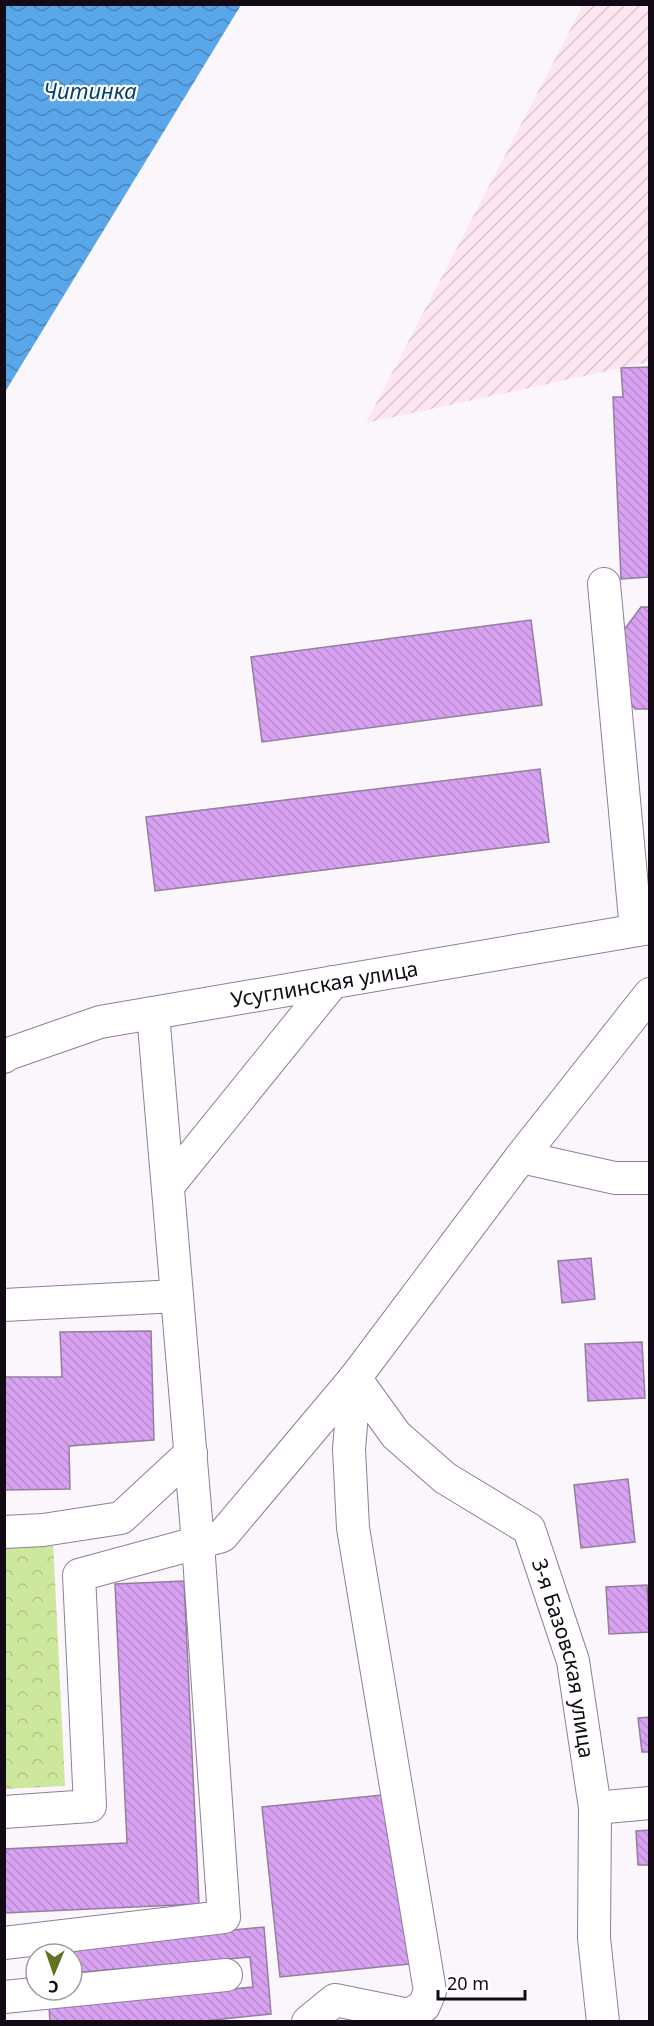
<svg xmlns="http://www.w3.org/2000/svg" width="654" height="2026" font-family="'Noto Sans',sans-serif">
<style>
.industrial{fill:url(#industrial-furrows)}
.forest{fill:url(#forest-crowns)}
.water{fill:url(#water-waves)}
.building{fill:url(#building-back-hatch);stroke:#937f9d;stroke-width:1.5}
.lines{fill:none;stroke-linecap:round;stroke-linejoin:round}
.minor-casing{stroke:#917d9a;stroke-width:34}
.minor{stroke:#fff;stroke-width:32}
.labels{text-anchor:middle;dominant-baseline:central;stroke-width:4.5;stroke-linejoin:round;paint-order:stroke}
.street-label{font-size:21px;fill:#120b15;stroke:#fff}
.water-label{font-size:22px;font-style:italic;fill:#04406c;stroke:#fff}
</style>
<defs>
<pattern id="industrial-furrows" width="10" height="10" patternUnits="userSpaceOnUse" patternTransform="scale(1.5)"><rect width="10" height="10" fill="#fee6f0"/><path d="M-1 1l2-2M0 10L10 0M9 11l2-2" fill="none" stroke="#d9c4cd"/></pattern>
<pattern id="forest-crowns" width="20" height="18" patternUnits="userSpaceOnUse" patternTransform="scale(1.5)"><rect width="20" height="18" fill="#cde89d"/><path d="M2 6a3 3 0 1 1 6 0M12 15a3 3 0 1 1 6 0" fill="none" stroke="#afc686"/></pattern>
<pattern id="water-waves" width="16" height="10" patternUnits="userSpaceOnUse" patternTransform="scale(1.5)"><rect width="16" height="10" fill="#59a6e9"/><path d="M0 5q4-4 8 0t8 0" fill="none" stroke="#4885bc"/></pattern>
<pattern id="building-back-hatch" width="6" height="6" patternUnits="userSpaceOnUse" patternTransform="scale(1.5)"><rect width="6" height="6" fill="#d8a1f1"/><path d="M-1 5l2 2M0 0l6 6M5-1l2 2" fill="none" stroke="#b889ce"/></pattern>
</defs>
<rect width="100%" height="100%" fill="#faf6fc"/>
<!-- industrial -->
<polygon class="industrial" points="583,5 649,5 649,362 366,423"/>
<!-- forest -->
<polygon class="forest" points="53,1540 65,1786 5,1789 4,1542"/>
<!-- water -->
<polygon class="water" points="5,4 241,5 5,392 4,5"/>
<!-- building -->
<g class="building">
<polygon points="650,367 650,577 621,579 613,397 623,397 621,368"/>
<polygon points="641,607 650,607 650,709 635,709 624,696 621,634"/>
<polygon points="531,620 542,705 262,742 251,657"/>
<polygon points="540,769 549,842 155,891 146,817"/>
<polygon points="591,1258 595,1299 562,1303 558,1261"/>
<polygon points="151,1331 154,1440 69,1446 70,1489 4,1490 4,1377 62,1377 60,1332"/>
<polygon points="642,1342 645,1398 588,1401 585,1344"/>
<polygon points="628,1479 635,1542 581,1548 574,1485"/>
<polygon points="184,1581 199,1904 4,1913 4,1849 127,1843 115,1584"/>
<polygon points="647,1585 650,1632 609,1634 606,1587"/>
<polygon points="650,1717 650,1752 642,1752 638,1718"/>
<polygon points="392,1794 409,1964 280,1977 262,1807"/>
<polygon points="650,1830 650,1865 638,1865 636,1831"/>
<polygon points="264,1927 271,2014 195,2022 50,2022 49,2007 253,1987 250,1957 72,1973 72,1954 44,1954 43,1948"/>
</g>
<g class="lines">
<defs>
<g id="minor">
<polyline points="604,584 636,930"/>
<path id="s1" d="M4,1057L8,1054L100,1022L650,928"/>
<polyline points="521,1157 615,1178 650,1178"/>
<polyline points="168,1186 333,982"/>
<polyline points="4,1305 177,1296"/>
<path id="s2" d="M355,1378L396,1435L445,1478L529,1529L573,1661L595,1808L594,1938L603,2022"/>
<polyline points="4,1532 43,1530 121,1518 191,1453"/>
<polyline points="595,1808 650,1803"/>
<polyline points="4,1812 90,1806 79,1575 222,1536 355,1378 521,1157 650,994"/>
<polyline points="4,1943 224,1917 198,1543 153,1013"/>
<polyline points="4,1997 226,1975"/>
<polyline points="308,2022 335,2000 409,2015 424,2006 430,1991 353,1528 349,1449 355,1378"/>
</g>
</defs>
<!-- minor casing -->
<use href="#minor" class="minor-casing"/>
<!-- minor -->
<use href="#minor" class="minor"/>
</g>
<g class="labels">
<!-- street labels -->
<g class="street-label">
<text stroke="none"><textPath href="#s1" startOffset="330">Усуглинская улица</textPath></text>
<text stroke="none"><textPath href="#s2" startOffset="368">3-я Базовская улица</textPath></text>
</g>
<!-- water labels -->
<g class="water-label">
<text x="90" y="90">Читинка</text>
</g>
</g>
<!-- border -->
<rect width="654" height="2026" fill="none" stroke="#120b15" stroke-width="12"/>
<!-- north arrow -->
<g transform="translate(54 1972) rotate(182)"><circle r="28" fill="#ffffff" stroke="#a09da1" stroke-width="1.5"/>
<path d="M0-4.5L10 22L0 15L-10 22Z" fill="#617321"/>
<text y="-9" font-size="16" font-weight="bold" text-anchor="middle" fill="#120b15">С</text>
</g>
<!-- scale -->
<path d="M438 1990v9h87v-9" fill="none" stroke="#120b15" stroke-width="3"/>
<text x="447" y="1990" font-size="18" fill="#120b15" stroke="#ffffff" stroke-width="4.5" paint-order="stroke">20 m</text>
</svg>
